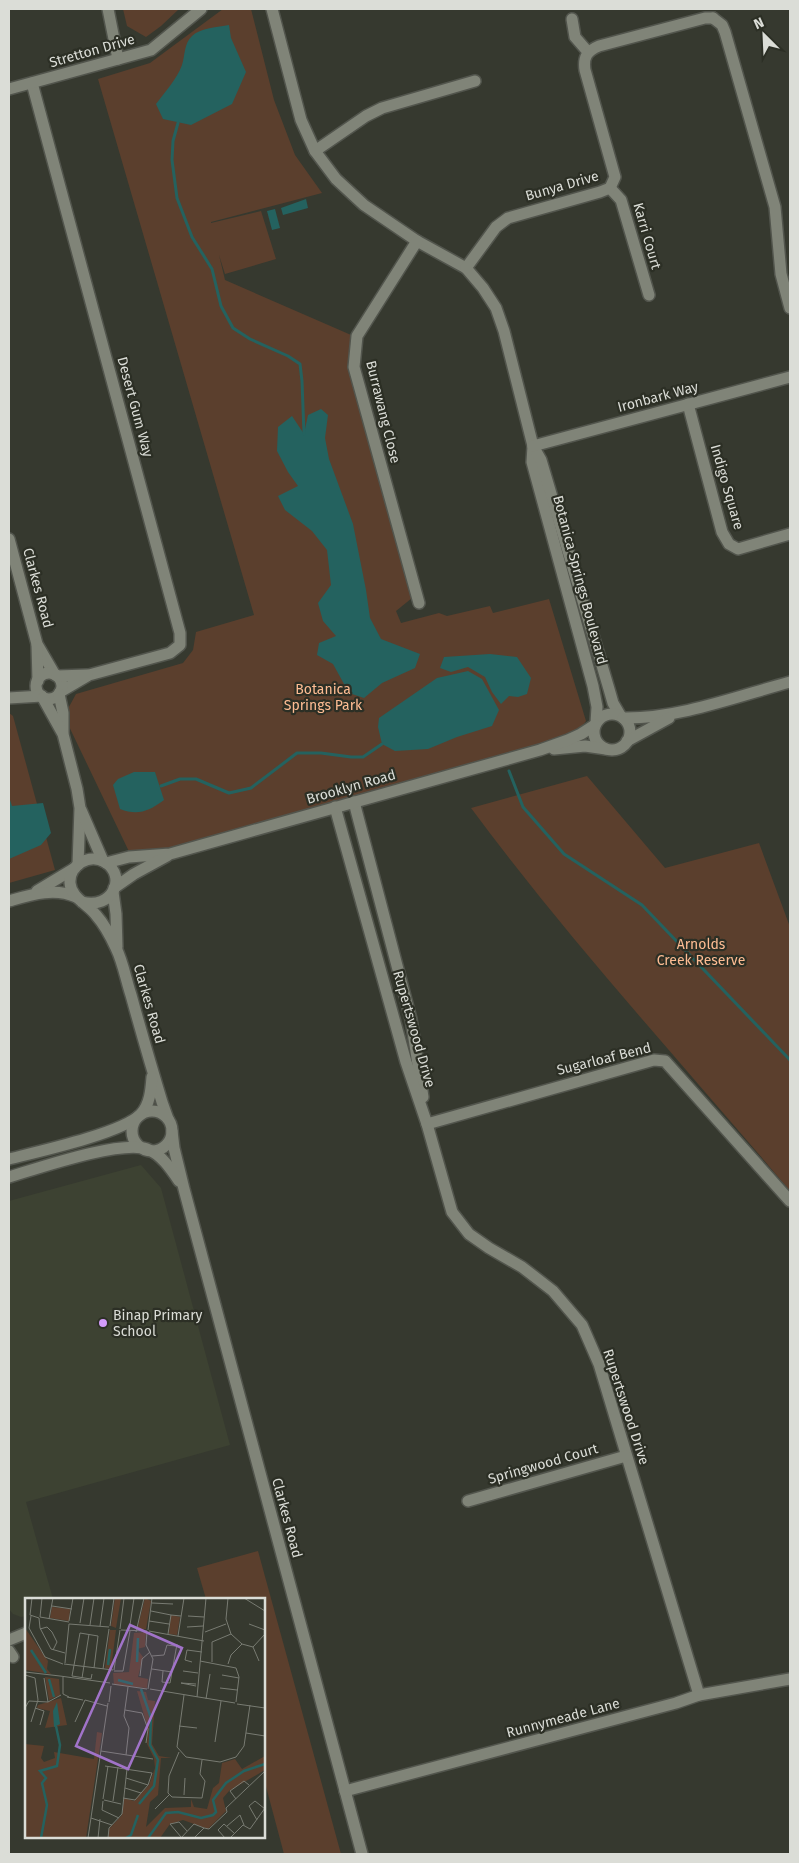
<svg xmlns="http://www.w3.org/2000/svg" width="799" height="1863" font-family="'Fira Sans',sans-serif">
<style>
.built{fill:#3d4232}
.green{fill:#5b3f2d}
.water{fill:#24625f}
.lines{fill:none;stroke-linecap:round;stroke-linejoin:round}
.stream{stroke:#24625f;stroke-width:3}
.minor-casing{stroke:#52554d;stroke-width:14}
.minor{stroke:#808478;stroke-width:11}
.poi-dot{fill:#d49cfc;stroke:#2c2f25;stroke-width:2}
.labels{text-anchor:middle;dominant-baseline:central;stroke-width:4.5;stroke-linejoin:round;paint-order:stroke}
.street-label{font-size:14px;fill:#dbddd7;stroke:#2c2f25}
.park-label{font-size:14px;fill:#fdbc93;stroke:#2c2f25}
.poi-label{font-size:14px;fill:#dbddd7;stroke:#2c2f25;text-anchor:start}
.inset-river{fill:none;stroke:#24625f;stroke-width:2.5}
.inset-road{fill:none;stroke:#787b72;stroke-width:1}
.view{fill:#a173c9;fill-opacity:0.15;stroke:#a173c9;stroke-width:2.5}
.inset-edge{fill:none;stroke:#dbddd7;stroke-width:2.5}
</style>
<rect width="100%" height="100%" fill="#36392f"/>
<!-- built -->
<polygon class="built" points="141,1165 161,1188 230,1445 26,1502 53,1599 26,1599 26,1616 21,1617 13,1614 9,1609 9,1201"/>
<!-- green -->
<g class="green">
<polygon points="123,9 179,9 161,26 146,37 127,26"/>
<polygon points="223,9 251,9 274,100 295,155 322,193 211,222 211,223 261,211 276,259 225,274 219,255 225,280 358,338 349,369 412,598 396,611 401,623 439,613 447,616 490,606 493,613 549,599 586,721 575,736 134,862 64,716 76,694 183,663 193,650 196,632 254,615 98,79 150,63"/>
<polygon points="9,713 13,716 55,870 9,883"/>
<path d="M587,776L665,868L759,843L790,927V1191C683,1064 570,942 471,808Z"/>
<polygon points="258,1551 341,1854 284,1854 264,1779 264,1599 206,1599 197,1568"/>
</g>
<!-- water -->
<g class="water">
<path d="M229,25L231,38L246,72L232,104L191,125L163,119L156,104C165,92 177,79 182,65C185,56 184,43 192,36C200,28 218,27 229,25Z"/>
<polygon points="306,199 308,208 283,215 281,208"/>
<polygon points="275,209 280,228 272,230 267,211"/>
<polygon points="321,409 328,415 325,438 329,459 353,524 366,590 370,618 381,639 420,654 415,668 382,683 364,698 349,693 333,664 317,655 319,643 336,636 323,621 318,603 331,585 327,550 312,531 285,510 278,496 298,486 288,472 277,451 278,427 292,416 304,434 308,415"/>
<polygon points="490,654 517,657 531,678 527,694 518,697 509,696 501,704 492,692 485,677 468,667 451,672 440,668 444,657"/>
<polygon points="468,671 482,679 499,710 492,726 457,737 428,749 395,751 382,744 378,727 379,718 437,678"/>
<path d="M134,772H155L164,800C149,811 138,816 120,809L113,785L118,779Z"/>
<polygon points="9,797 12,806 43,803 51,833 41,845 9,859"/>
</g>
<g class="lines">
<!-- stream -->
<g class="stream">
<polyline points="178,123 173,141 172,160 177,198 192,237 212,269 221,306 233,328 250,339 288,356 300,364 302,381 304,434"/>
<polyline points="509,771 523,807 564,854 642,905 790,1060"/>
<polyline points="161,786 180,779 196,779 229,793 251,788 297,753 321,753 351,757 363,757 382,744"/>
</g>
<defs>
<g id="minor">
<polyline points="108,9 118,59"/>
<polyline points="272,9 301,120 315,151 336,179 364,205 417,241 466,268 483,288 496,308 504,331 533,446 532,462 593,686 597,707 596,723"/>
<polyline points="713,18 722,25 725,32 775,207 781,274 790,308"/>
<polyline points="572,19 575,37 588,52"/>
<polyline points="32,83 180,633 180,645 170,653 89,675 60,692"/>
<polyline points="9,89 151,50 201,9"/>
<polyline points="315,151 366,116 382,108 475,81"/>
<polyline points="610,188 621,200 649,295"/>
<polyline points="417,241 357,336 354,367 419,603"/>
<path d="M466,268L496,227L508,218L600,192L610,188L615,177L585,70C583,57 587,51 599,46L705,18H713"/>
<polyline points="688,404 722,532 729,544 738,549 790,534"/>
<polyline points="533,446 541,460 609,689 613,703 620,715"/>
<polyline points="533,446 790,377"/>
<polyline points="9,539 37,644 55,675"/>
<polyline points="37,645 38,681"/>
<circle cx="49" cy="686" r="13"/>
<polyline points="57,676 87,675"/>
<polyline points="59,694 63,713 63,732"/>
<polyline points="9,698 42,696"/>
<polyline points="43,698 63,734 77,789 80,808 78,865"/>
<circle cx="612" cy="732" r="18"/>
<path d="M623,718C678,719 738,696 790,682"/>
<polyline points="627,741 669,718"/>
<polyline points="554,749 585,746 606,749"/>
<polyline points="354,802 411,1019 423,1097"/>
<polyline points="335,807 406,1062 427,1124 452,1212 469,1234 489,1248 522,1267 553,1291 582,1325 599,1364 699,1695"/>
<polyline points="81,810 103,861"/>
<polyline points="106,863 129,857 170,854 540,750 568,740 581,734 595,725"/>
<polyline points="114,888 134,874 167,856"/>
<polyline points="37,891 75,868"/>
<polyline points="113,892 116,914 117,947"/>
<path d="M9,901C30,895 54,887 76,897"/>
<path d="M82,902C112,910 128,877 105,862C89,853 69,865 70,883C71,898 88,904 96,915C104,924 111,937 116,948C123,962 126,980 131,995C141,1031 151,1066 162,1102L168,1119"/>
<circle cx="152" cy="1131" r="20"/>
<polyline points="427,1124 654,1060 665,1061 790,1201"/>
<polyline points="172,1131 174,1148 184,1189 362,1854"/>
<path d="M9,1159C37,1152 123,1133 141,1114C150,1104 151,1090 152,1077"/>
<path d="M9,1177C39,1168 120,1140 147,1149C161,1154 171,1169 179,1181"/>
<polyline points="468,1501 626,1456"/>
<polyline points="9,1640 26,1633"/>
<polyline points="9,1651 13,1657"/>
<polyline points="345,1791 676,1703 699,1695 790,1679"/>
</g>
</defs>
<!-- minor casing -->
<use href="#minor" class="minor-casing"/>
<!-- minor -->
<use href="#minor" class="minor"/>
</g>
<!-- markers -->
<circle class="poi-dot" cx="103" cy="1323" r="5"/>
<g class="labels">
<!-- street labels -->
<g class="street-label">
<text transform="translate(92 51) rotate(-16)">Stretton Drive</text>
<text transform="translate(562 186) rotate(-16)">Bunya Drive</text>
<text transform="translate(647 236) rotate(74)">Karri Court</text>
<text transform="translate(658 397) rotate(-15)">Ironbark Way</text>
<text transform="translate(135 407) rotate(75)">Desert Gum Way</text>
<text transform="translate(383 412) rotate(76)">Burrawang Close</text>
<text transform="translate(727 487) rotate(74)">Indigo Square</text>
<text transform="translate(580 580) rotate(75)">Botanica Springs Boulevard</text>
<text transform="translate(38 588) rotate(75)">Clarkes Road</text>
<text transform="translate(351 787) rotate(-16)">Brooklyn Road</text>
<text transform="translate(149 1004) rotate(74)">Clarkes Road</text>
<text transform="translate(414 1029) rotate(74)">Rupertswood Drive</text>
<text transform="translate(604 1059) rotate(-14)">Sugarloaf Bend</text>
<text transform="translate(626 1407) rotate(72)">Rupertswood Drive</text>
<text transform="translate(543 1464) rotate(-16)">Springwood Court</text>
<text transform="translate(287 1518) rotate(75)">Clarkes Road</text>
<text transform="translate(563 1718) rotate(-15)">Runnymeade Lane</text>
</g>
<!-- park labels -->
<g class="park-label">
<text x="323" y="689">Botanica<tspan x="323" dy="16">Springs Park</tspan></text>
<text x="701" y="944">Arnolds<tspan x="701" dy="16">Creek Reserve</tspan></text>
</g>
<!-- poi labels -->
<g class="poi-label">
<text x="113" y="1315">Binap Primary<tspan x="113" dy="16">School</tspan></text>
</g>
</g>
<!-- overview -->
<g transform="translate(25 1598)">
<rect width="240" height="240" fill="#36392f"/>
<path d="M90,0H96L91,30L86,28ZM120,0L126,3L121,31L112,32ZM27,9L45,11L44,23L25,20ZM146,17L155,19L152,37L144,36ZM0,30L23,63L22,71L26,76L0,72ZM85,32H91L86,71L80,70ZM121,34L120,49L112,51L118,59L113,79L123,81L122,90L89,87L88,75L104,74L109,35ZM20,79L34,81L35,97L24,102ZM112,93L121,94L123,102L130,103L127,146L134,158L147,160H136L133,197L125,204L121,229L140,210L166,209V201L169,209L182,211L188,190L194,185L197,165L210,161L217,171L240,158V172L204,193L198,200L201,213L183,231L158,222L145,226L135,240H83L84,231L97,217L99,200L109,203L124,187L130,170L129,160L122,146L123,131ZM36,100L42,127L20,130L25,113L12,110L13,107ZM72,134L77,135L61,240H16L18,235L15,240H0V146L19,148L16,160L19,164L30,160L29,154L69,161Z" fill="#5b3f2d"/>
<path d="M32,104L35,126L29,129L28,113Z" fill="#24625f"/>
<path class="inset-river" d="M6,52L21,75M112,64L113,40M83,67L85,51M24,81L29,99M93,82L108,86M114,206L129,188L133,162L125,147L126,120L116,91M16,240L22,207L17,185L21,180L15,173L32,168L35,147L31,128M101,240L106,237L113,217M123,240L141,215L153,214L176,220L188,217L191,214L188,202L201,185L219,173L240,166"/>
<path class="inset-road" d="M7,0L5,17L14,20M17,0L15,19L44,24M203,0L201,21L206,36L217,46L228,49L240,36M219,0L240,13M127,5L148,6M27,8L47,11M126,13L146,17M6,18L4,30L20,59L38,66M163,18L179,19M14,20L15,30L26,51L40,55M24,21L28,0M44,23L48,0M124,23L144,26M55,25L59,0M44,26L84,29M224,26L240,32M65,27L69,0M105,27L109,0M75,28L79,0M85,28L89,0M162,29L178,28M15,31L22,29L27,34L32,44L28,52M95,31L99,0M96,32L122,33M123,32L127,0M124,33L179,43M111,34L119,0M122,34L121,47L128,61L123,91M180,34L201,26M143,36L146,17L156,18M153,38L159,0M228,49L234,63M127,58L139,57L142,47L150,48M175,63L211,70L214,79L211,104M167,64L160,62L162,52L177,54M187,64V44L206,36M40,65L44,26M39,66L88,72M203,66L206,57L217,46M78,71L84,31M127,71L147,74L152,46M89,72L95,32M89,73H98L105,33M138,73L137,84L145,85L147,74M158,73L173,75M0,74L35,78M67,76L66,81L47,78L55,35L73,38L69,70M0,77L10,80L13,102L6,124M197,77L214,80M35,78L85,85M115,78L117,61L125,54M38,79V96L44,99M19,80L23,104M57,80L64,36M87,86L122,91M171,88L156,85L171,86M195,90L212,92M125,91L210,105M159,97L152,149L161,159L195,164L211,159L219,148L225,107M42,99L58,102M172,99L181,0M181,101L185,76M84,104L86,88M212,106L240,110M0,110L4,103L23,104L36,97M10,110L19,113L15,127M100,112L117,115L123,131L121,145M50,124L60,102L82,108M154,128L172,130M221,135L240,138M190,144L196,103M76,153L128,161M154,154L144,178L143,195L147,199L177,200L180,183L175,176L177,162M101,157L104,130L99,118L103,89M80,168L127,175L123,187L110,202L98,200M101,180L123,187M100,190L116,195M159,197L160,180M78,201L83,168M211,201L205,193L219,183L224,187M79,202L96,206M78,203L77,212L94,220M88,203L93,169M130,211L144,197M66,220L87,227M232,222L224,208L230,203L240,211M202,228L215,217L219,227M156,239L145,226L154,224L162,233M63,240L83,105M73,240L75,221M83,240L84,230L97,216L102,171M156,240L169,226L179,230M169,240L179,230L184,231L202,214L201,210L240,173M200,240L193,232L199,226L209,235M205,240L218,227L225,231L240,210"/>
<path class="view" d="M105,27L157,50L103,171L51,148Z"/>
<rect width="240" height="240" class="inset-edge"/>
</g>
<!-- border -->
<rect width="799" height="1863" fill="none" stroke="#dbddd7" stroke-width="20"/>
<!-- north arrow -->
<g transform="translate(764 35) rotate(336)" stroke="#2c2f25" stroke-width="4" paint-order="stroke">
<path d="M0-4L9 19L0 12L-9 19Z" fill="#dbddd7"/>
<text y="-8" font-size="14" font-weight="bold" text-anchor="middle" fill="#dbddd7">N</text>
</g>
</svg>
